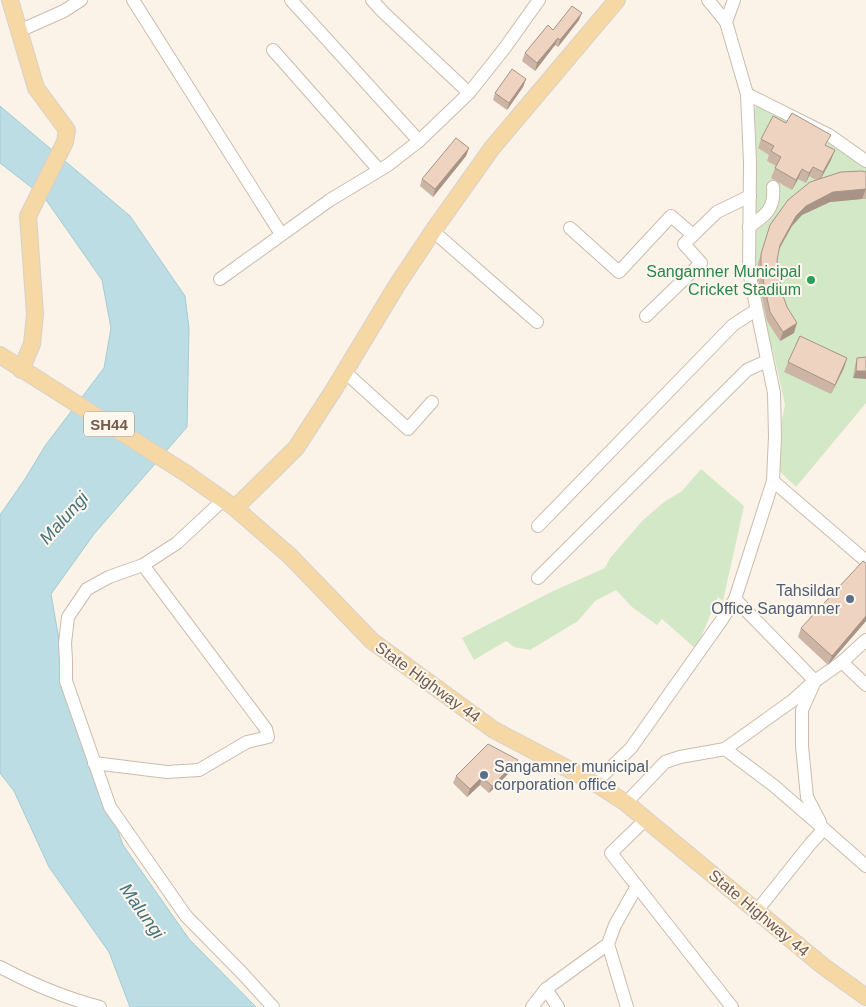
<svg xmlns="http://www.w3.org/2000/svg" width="866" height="1007" font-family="Helvetica,sans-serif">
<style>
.green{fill:#d3e8c6}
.water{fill:#bcdde3;stroke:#a3ccd4}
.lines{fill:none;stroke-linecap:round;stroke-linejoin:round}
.minor-casing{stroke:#ccbbae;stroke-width:14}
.major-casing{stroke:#d8d1cd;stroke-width:18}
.minor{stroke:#fff;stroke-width:12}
.major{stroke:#f5d8a4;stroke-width:16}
.wall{fill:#cdb5a5}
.shaded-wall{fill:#a79486}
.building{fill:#eed3c0;stroke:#a79486}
.leisure-dot{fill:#2e9e5b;stroke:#fef7ed;stroke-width:2}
.service-dot{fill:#5c6f8a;stroke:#fef7ed;stroke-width:2}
.labels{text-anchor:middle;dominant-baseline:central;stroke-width:4;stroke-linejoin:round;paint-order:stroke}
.shield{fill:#fef7ed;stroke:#9d8a7d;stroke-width:1}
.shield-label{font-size:15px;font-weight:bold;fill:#735b4d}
.leisure-label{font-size:16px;fill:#27864d;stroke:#fef7ed;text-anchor:end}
.service-label{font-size:16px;fill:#4e5e75;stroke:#fef7ed;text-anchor:end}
.street-label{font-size:16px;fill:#735b4d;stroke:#fef7ed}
.water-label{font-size:18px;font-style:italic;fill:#45737e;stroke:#fef7ed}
</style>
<rect width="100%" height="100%" fill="#fbf3e7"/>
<!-- green -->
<g class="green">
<polygon points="760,103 866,164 866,403 796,487 773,465 785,405 773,351 768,342 758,304 755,256 751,112"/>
<polygon points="701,469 744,506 723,601 718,597 696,649 662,619 657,625 632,607 616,590 595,601 578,621 530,650 514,647 506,641 474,660 462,638 551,592 605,568 610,558 643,520 664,502 682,491"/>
</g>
<!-- water -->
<polygon class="water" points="0,106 130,216 185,296 189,328 187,427 94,534 51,594 68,691 123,845 189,939 256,1007 130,1007 109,952 49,867 14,791 0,773 0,515 25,479 45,446 104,368 111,328 102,280 44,197 0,163"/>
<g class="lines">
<defs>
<g id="minor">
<polyline points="133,0 281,234"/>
<polyline points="291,0 419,141"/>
<polyline points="372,0 383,12 469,93"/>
<polyline points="708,0 726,22"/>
<polyline points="19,31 64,11 81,0"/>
<polyline points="273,50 379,170"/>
<polyline points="747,94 829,135 866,161"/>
<path d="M749,227C766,215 775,209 773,187"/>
<polyline points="570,228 619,272 671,216 693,235"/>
<polyline points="433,231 537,322"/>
<polyline points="220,279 330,200 388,165 419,141 469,93 504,49 539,0"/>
<polyline points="646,316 701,263 684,244 717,212 750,196"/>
<polyline points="345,372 408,429 432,402"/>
<polyline points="773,481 866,561"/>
<polyline points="223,500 177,543 143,565 109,577 87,589 68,617 65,643 66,660 66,681 110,807 186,916 243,974 273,1007"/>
<polyline points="538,526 733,325 756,310"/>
<polyline points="538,578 747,370 767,361"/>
<polyline points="735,599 815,681 842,662 866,640"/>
<polyline points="842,662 866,685"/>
<polyline points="815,681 802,710 802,746 807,797 820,822"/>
<polyline points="725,749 792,701 811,684"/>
<polyline points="94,763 167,772 199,770 247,742 268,737 266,729 143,565"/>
<polyline points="595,783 631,748 721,621 735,599 773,481 775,436 774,393 749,272 750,162 747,94 726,22 734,0"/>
<polyline points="626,803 665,762 680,757 725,749 773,785 824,829"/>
<polyline points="646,819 611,853 732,1007"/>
<polyline points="756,912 811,843 824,829 866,866"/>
<path d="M0,967C32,984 65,998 100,1007"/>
<polyline points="546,989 558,1007"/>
<polyline points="532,1007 546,989 608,944"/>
<polyline points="627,1007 608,944 615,925 637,886"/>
</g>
<g id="major">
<polyline points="10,0 36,88 67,130 65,142 28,216 35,314 32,344 21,370"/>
<polyline points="0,355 187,474 235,508 290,556 372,641 494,730 595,783 626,803 823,966 866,997"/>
<polyline points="235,508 296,448 333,391 397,285 433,231 492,148 617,0"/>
</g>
</defs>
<!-- minor casing -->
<use href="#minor" class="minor-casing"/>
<!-- major casing -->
<use href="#major" class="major-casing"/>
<!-- minor -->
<use href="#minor" class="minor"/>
<!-- major -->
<use href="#major" class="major"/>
</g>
<!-- wall -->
<g class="wall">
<polygon points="579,20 558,47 555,45 535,71 522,61 525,53 553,30"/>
<polygon points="526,79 523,87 507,110 493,100 495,93"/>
<polygon points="761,139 827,146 831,160 821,178 866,172 866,199 862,199 830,202 802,215 792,226 779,250 777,260 781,290 794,333 780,341 767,321 758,279 758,263 770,225 816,180 809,176 806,183 798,179 792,190 771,178 776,166 767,161 769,155 758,148"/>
<polygon points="469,148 466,156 433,197 420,186 422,179"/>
<polygon points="866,357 853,378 855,365 857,358"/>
<polygon points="788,362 844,368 831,394 784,372"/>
<polygon points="866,563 866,621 828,665 798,637 801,628"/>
<polygon points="518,760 515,767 489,793 480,785 467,797 453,783 456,776"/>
</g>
<!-- shaded-wall -->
<g class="shaded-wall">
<polygon points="582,13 579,20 558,47 560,40"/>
<polygon points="558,38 555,45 535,71 537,63"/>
<polygon points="526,79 523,87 507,110 509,103"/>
<polygon points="469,148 466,156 433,197 435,189"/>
<polygon points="835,150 831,160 819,182 823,172"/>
<polygon points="813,167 809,176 806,183 809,173"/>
<polygon points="802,169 798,179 792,190 796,180"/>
<polygon points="866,189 862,199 830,202 802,215 792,226 776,254 780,245 796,216 806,206 833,192"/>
<polygon points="797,323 794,333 780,341 783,332"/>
<polygon points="847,358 844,368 831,394"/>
<polygon points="856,371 866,371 866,379 853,378"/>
<polygon points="866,616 866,621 828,665 832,656"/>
<polygon points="518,760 515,767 489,793 492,786"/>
<polygon points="482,777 480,785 467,797 470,789"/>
</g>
<!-- building -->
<g class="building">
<polygon points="572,6 582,13 560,40 558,38 537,63 525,53 548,25 553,30"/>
<polygon points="512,69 526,79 509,103 495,93"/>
<polygon points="792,113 831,135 825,145 835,150 823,172 813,167 809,173 802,169 796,180 775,168 781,157 771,151 774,146 761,139 773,116 786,123"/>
<polygon points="456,138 469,148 435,189 422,179"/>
<polygon points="862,171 866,172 866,189 833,192 806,206 796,216 780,245 777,260 781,290 787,307 797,323 783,332 770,312 761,270 761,254 770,225 788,200 810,182 841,172"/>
<polygon points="800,336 847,358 835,385 788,362"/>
<polygon points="866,357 866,371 856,371 857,358"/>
<polygon points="863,561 866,563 866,616 832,656 801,628"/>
<polygon points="488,744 518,760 492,786 482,777 470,789 456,776"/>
</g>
<!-- markers -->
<circle class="leisure-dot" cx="811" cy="280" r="5"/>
<g class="service-dot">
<circle cx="850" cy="599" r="5"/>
<circle cx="484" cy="775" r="5"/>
</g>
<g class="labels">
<!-- shield labels -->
<rect class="shield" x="84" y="411.5" width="50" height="25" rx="4"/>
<g class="shield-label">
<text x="109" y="424">SH44</text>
</g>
<!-- leisure labels -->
<g class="leisure-label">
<text x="801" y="271">Sangamner Municipal<tspan x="801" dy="18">Cricket Stadium</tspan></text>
</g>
<!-- service labels -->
<g class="service-label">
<text x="840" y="590">Tahsildar<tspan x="840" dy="18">Office Sangamner</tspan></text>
<text x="494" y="766" text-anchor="start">Sangamner municipal<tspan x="494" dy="18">corporation office</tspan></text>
</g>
<!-- street labels -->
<g class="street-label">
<text transform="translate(428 682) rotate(36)">State Highway 44</text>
<text transform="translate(759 913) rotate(40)">State Highway 44</text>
</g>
<!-- water labels -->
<g class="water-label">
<text transform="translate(64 518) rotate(-48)">Malungi</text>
<text transform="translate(142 911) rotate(55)">Malungi</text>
</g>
</g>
</svg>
